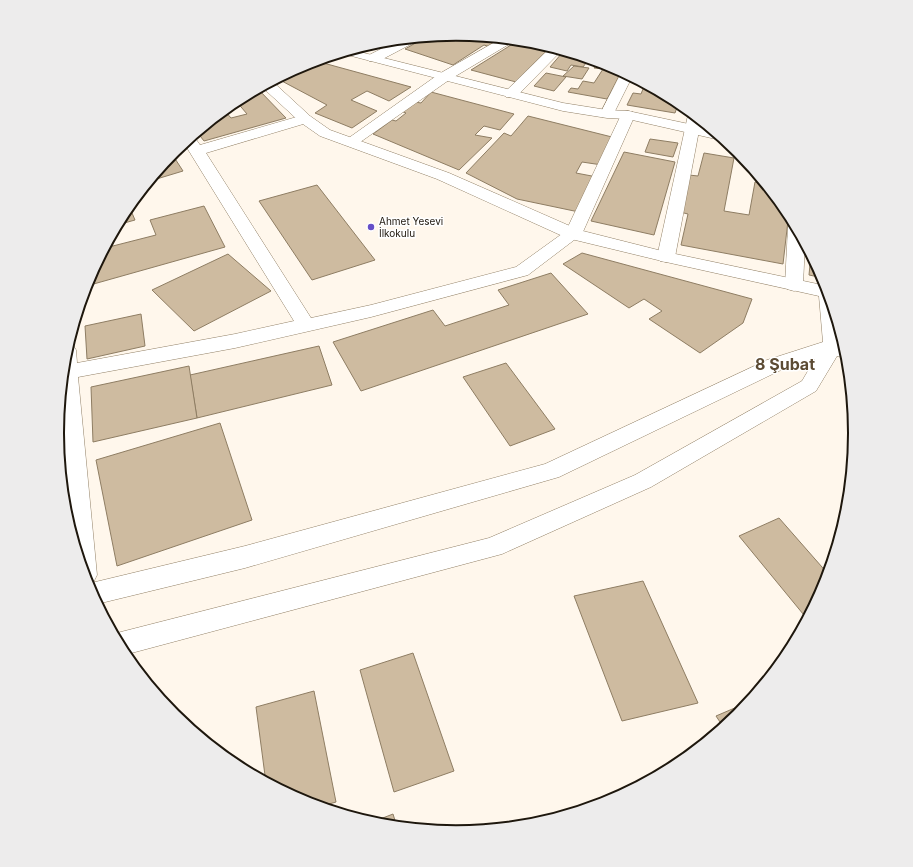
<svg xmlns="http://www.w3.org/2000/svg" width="913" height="867" font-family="Inter,sans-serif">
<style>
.building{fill:#cebba0;stroke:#8e7d63}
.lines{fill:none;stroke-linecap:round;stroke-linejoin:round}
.street-casing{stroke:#928167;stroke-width:1}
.secondary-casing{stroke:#928167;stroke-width:1}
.street{fill:#fff;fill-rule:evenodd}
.secondary{fill:#fff;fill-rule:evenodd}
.poi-dot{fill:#654fc8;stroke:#fff;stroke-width:1.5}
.labels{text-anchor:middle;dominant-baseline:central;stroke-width:3;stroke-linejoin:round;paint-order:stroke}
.far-poi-label{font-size:10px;fill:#1e170d;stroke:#fff;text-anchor:start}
.district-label{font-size:16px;font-weight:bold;fill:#5c4b34;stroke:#fff}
.rim{fill:none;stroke:#1e170d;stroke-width:2}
</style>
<rect width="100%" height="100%" fill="#fff7ec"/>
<!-- building -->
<g class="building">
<polygon points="457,34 503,39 490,47 484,45 453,65 405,49 419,41 413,40 417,38"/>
<polygon points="396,40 381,48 370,44 379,42"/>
<polygon points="519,40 535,42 552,47 516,82 471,70"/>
<polygon points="562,53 589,59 583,67 571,65 567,71 550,67"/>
<polygon points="316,61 411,87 389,101 367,91 351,100 377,111 352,128 315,113 327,105 278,79"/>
<polygon points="598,61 624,72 607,99 568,92 571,88 578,89 583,81 594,83 603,69 594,68"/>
<polygon points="574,66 589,68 582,79 563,76"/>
<polygon points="546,73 566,77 554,91 534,86"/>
<polygon points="645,84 679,102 675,113 627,105 633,93 641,94"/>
<polygon points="258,89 286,118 204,141 197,132 224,110 231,118 247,114 236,101"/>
<polygon points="431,92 514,114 500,130 484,126 475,135 492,138 459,170 373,134 392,120 396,121 406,113 401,111 415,102 421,103"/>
<polygon points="528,116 616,138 602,165 582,162 576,173 597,177 579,212 517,199 466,173 504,133 511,136"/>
<polygon points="650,139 678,143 673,157 645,152"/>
<polygon points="624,152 675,162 654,235 591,221"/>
<polygon points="704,153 734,158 724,211 749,215 755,182 766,184 789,212 783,264 681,245 688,214 680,212 689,175 698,176"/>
<polygon points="172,154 183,171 150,181"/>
<polygon points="317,185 375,260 312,280 259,201"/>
<polygon points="129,206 135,220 117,225 124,211"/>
<polygon points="204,206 225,247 90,285 88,279 105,248 156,235 150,220"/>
<polygon points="582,253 752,299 743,323 700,353 649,319 662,311 644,299 629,308 563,264"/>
<polygon points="228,254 271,291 194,331 152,290"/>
<polygon points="811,254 824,278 809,275"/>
<polygon points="551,273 588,314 361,391 333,342 433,310 445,326 509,305 498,290"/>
<polygon points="141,314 145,346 87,359 85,326"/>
<polygon points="319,346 332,385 197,418 190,375"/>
<polygon points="506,363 555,429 510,446 463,377"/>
<polygon points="189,366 197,418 93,442 91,387"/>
<polygon points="220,423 252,520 117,566 96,460"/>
<polygon points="779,518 829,575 825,587 808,620 739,536"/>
<polygon points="643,581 698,703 622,721 574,596"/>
<polygon points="413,653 454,771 394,792 360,670"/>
<polygon points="314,691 336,802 319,807 303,802 266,783 256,707"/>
<polygon points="751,701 739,716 724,728 716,716"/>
<polygon points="393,814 397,827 370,823"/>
</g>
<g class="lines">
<defs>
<g id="street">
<polygon points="416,38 415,42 379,61 369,61 367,58 369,55 399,40"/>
<polygon points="502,38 516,40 449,80 356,145 346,145 343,142 439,74"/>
<polygon points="551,47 562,50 516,97 506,97 504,94 506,91"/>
<polygon points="622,71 632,77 612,117 602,117 600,114"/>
<polygon points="628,111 633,112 635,115 582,234 528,275 371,317 235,348 78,377 97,575 93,583 87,585 67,520 59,409 65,355 68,344 73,345 76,350 77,363 235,334 294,321 184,143 193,135 200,145 300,116 310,116 312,119 310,122 206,153 311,318 371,305 516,267 566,231 621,115 623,112"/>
<polygon points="691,112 701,120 675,257 672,261 666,262 660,261 657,257 688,115"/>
<polygon points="795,222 805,242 803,285 801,289 794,291 787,289 785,285 788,227 791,223"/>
</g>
<g id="secondary">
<polygon points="352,50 563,103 607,110 628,111 712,129 724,139 720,140 628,119 607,118 563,111 340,53"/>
<polygon points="272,81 310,116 330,130 449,173 579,230 666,252 827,286 849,359 837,356 816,391 651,487 502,554 124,655 113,634 489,538 635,475 802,381 815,359 781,370 559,477 245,568 97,604 87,584 245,546 545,464 767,360 823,342 819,296 666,262 567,238 437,179 320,136 300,122 262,87"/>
</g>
</defs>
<!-- street casing -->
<use href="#street" class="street-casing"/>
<!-- secondary casing -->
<use href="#secondary" class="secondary-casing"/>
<!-- street -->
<use href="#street" class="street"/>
<!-- secondary -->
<use href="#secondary" class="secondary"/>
</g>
<!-- markers -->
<circle class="poi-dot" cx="371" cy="227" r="4"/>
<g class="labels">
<!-- far-poi labels -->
<g class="far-poi-label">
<text x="379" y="221">Ahmet Yesevi<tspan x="379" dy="12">İlkokulu</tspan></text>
</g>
<!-- district labels -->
<g class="district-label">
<text x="785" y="364">8 Şubat</text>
</g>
</g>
<!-- crop -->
<path d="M0 0H913V867H0ZM64 433a392 392 0 1 1 784 0a392 392 0 1 1-784 0Z" fill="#edecec" fill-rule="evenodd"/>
<path class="rim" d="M64 433a392 392 0 1 1 784 0a392 392 0 1 1-784 0Z"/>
</svg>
